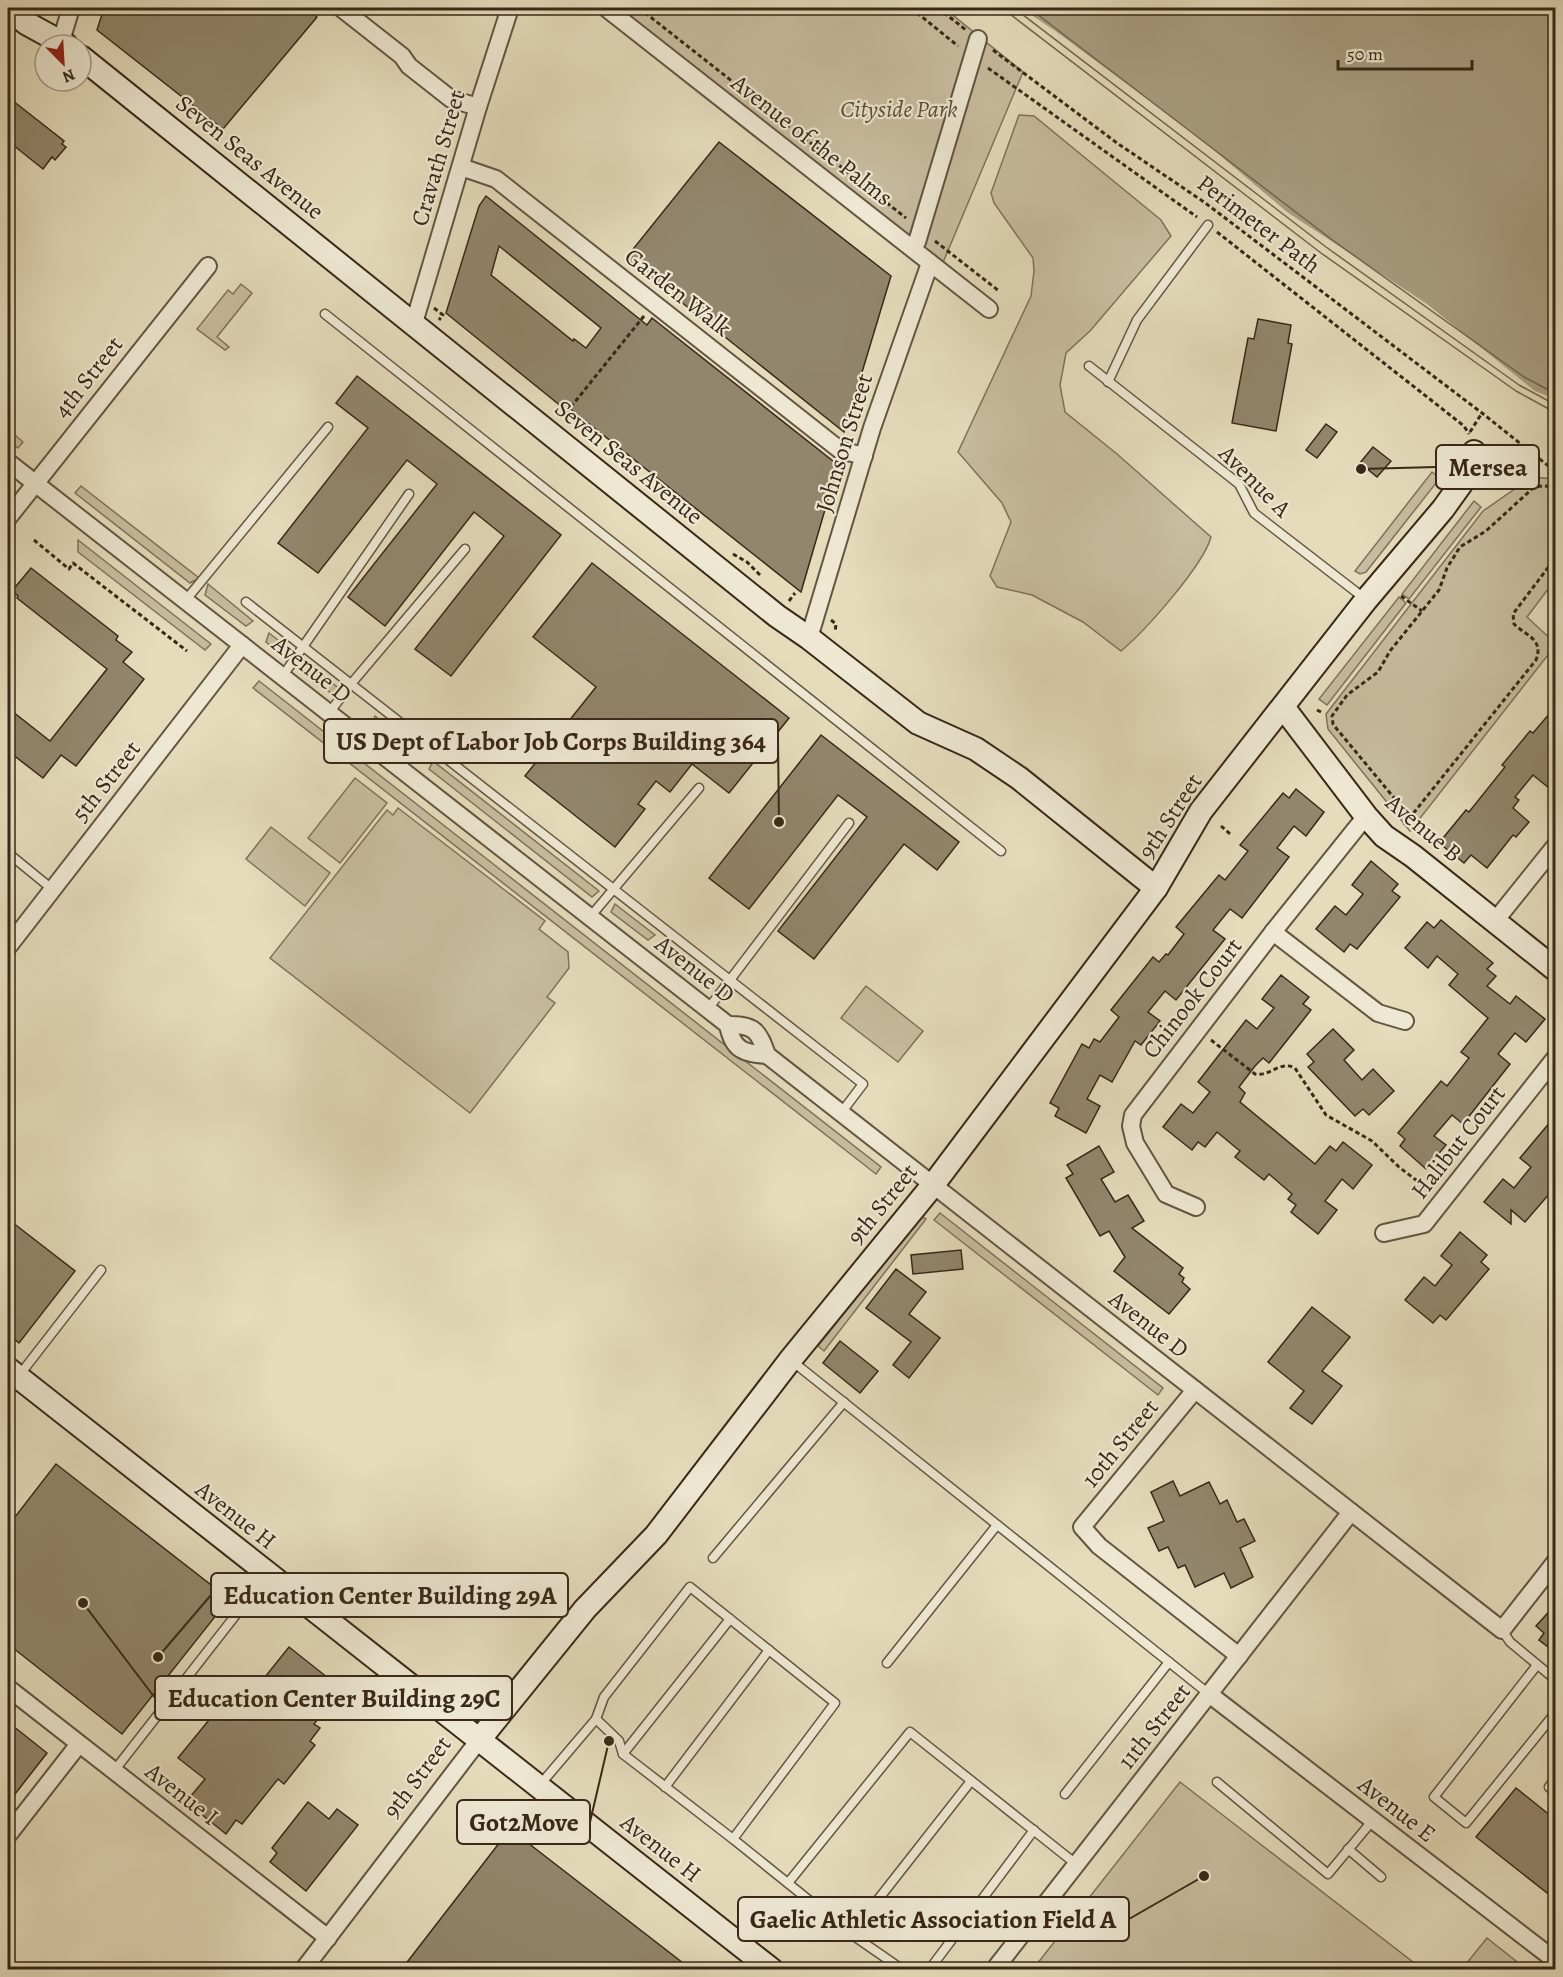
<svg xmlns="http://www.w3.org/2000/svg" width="1563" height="1977" font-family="Alegreya,serif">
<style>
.green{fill:#c8bda0;stroke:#80725c;stroke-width:1.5}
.water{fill:#aa9f84;stroke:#7c6f59;stroke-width:1.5}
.pier{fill:#e5dcbc}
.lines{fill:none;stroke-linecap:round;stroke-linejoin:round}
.shore{stroke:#71644e;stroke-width:1.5}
.building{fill:#92866d;stroke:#382818;stroke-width:1.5;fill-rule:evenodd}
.lane-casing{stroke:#635541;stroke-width:11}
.street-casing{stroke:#635541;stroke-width:20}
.secondary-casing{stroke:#382818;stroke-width:26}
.path{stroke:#382818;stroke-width:3;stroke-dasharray:4.5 3;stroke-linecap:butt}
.lane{stroke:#eee8d3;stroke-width:8}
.street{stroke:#eee8d3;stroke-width:16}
.secondary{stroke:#eee8d3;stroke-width:22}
.labels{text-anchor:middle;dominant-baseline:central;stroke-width:4.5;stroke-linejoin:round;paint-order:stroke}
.park-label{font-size:24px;font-style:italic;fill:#5c4d3a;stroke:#eee8d3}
.street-label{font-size:24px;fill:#382818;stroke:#eee8d3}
.leader{fill:none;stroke:#382818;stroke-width:2}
.callout-dot{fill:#382818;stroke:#eee8d3;stroke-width:2}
.callout{fill:#eee8d3;stroke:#382818;stroke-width:2}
.callout-label{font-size:26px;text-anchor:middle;font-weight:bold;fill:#382818}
</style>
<rect width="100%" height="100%" fill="#e5dcbc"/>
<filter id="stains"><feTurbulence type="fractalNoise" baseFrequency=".00333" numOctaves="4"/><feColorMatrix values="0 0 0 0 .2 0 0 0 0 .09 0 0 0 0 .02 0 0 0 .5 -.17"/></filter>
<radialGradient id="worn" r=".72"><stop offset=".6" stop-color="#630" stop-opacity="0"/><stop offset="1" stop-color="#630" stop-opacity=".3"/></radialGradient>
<!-- green -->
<g class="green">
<polygon points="618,8 944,8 1023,72 939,272"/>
<path d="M1019,115L1034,116L1161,220L1171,236L1090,331L1066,353L1060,385L1065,412L1117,454L1211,537C1203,566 1145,631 1121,651L1083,622L1032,595L997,587L990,576L1011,522L1002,503L958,452L1031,296L1034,271L1033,258L994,203L991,193Z"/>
<polygon points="241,284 252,293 217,337 229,347 225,350 197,329 228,290 233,294"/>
<polygon points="8,429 23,442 18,448 8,440"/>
<polygon points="1432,472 1440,478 1366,572 1360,574 1355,571"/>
<polygon points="1532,477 1555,479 1555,580 1527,617 1555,643 1555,646 1410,831 1328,729 1326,714 1483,511"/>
<polygon points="81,486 199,578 190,583 75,493"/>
<polygon points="1474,501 1481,507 1409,599 1402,594"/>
<polygon points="78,540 211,644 205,650 78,552"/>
<polygon points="208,584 253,621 246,626 205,595"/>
<polygon points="1399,597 1406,603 1327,705 1319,699"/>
<polygon points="269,633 297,655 287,659 266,642"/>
<polygon points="305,661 341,690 332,694 303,671"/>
<polygon points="259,681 881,1167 876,1174 253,688"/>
<polygon points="375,716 416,748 410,754 372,725"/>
<polygon points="433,761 599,891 592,897 429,769"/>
<polygon points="355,778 387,803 340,863 308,838"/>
<polygon points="398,808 545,921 539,929 568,952 569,968 547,997 555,1003 470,1113 270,958 387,810 393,815"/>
<polygon points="271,827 330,873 305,906 246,859"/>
<polygon points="615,904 655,935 648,940 611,912"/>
<polygon points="866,986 923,1031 898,1062 841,1018"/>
<polygon points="940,1213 1163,1388 1158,1395 934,1220"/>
<polygon points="921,1216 926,1219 824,1351 818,1346"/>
<polygon points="1180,1782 1422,1969 1033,1969"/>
<polygon points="1487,1938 1526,1969 1462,1969"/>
</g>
<!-- water -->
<polygon class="water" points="992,8 1555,8 1555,420"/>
<!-- pier -->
<polygon class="pier" points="989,8 1021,8 1054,30 1196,135 1287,212 1427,304 1535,391 1555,399 1556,423 1511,399 1316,260"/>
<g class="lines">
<!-- shore -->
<g class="shore">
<polyline points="1002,8 1321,253 1516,391 1556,413"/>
<polyline points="1014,8 1326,247 1519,385 1556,405"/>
<polyline points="1029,8 1331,239 1524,377 1556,394"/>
</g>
</g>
<!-- building -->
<g class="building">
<polygon points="104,8 305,8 317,17 223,129 97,30"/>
<polygon points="8,97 64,141 62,144 66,147 55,160 52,157 43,169 8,141"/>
<polygon points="719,142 891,276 844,432 626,258"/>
<path d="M486,196L647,325L652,318L838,465L801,592L564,404L562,407L446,313L479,206ZM499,246L601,328L586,348L574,339L573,341L491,275Z"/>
<polygon points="1258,319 1291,325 1288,343 1292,344 1276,431 1232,423 1248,338 1254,339"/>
<polygon points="357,376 561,535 451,676 415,649 504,536 474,512 385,626 348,597 437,484 407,460 318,573 278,543 368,428 336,403"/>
<polygon points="1326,424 1337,432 1317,458 1306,450"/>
<polygon points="1373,447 1391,461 1377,477 1360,463"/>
<polygon points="592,563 789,718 729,793 692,764 670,792 656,781 638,804 645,809 615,847 525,776 596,687 533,637"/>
<polygon points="31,568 118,636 116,640 132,652 123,662 144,679 76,766 61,755 43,778 8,751 8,708 50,741 107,669 17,598 18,596 12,591"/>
<polygon points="1556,706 1556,781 1549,788 1533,775 1515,797 1519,800 1513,808 1529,822 1516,837 1513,835 1487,868 1471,855 1464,863 1439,843 1466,810 1469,812 1505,767 1502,765 1530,731 1533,733"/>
<polygon points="821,735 959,842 937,870 904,844 814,959 778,931 867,817 838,795 749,909 709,878"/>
<polygon points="1296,789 1324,812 1306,836 1294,826 1277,848 1289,857 1242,918 1230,909 1213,930 1225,939 1176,1000 1165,991 1148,1012 1160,1021 1141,1045 1135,1041 1112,1082 1100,1075 1087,1099 1100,1106 1086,1133 1055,1116 1059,1108 1050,1103 1082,1044 1089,1048 1094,1039 1100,1042 1119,1017 1111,1010 1153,957 1159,962 1166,954 1168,955 1184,934 1176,927 1219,875 1225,880 1248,851 1240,845 1283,793 1289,798"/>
<polygon points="1371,861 1398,884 1392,891 1400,897 1357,949 1350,944 1344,952 1316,929 1335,906 1346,915 1363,894 1352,885"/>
<polygon points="1441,920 1493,963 1487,969 1496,976 1487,986 1510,1004 1516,996 1545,1019 1526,1042 1515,1033 1498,1054 1510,1064 1463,1124 1452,1115 1434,1136 1446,1145 1426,1169 1400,1146 1405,1139 1398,1133 1441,1081 1447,1086 1469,1058 1461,1052 1488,1018 1449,985 1458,974 1437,956 1428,968 1405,948 1427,922 1434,928"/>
<polygon points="1281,975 1309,997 1303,1004 1311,1010 1269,1063 1263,1058 1255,1066 1239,1087 1245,1093 1240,1102 1315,1164 1330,1146 1336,1151 1343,1142 1372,1165 1353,1189 1342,1179 1325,1201 1337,1210 1318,1234 1291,1212 1296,1205 1288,1199 1292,1194 1269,1174 1264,1180 1235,1157 1240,1151 1217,1132 1205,1147 1198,1142 1192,1150 1163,1127 1181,1104 1193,1113 1210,1092 1198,1082 1246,1020 1257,1029 1274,1008 1262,999"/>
<polygon points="1333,1029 1354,1050 1344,1060 1362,1080 1373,1069 1394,1091 1369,1115 1363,1109 1355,1116 1308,1067 1314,1062 1307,1054"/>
<polygon points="1556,1115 1556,1186 1525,1222 1511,1210 1511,1224 1484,1202 1503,1179 1514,1188 1531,1167 1520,1158"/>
<polygon points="1099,1146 1114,1172 1101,1179 1115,1202 1128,1195 1144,1221 1132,1228 1183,1268 1179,1274 1184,1278 1182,1282 1190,1289 1169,1314 1114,1271 1125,1257 1109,1231 1100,1236 1066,1178 1073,1174 1067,1165"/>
<polygon points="8,1219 75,1271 19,1343 8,1334"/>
<polygon points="1460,1232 1487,1255 1481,1262 1489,1269 1446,1320 1440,1315 1433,1323 1405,1300 1424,1277 1435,1286 1452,1265 1441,1256"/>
<polygon points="961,1250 963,1269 913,1274 911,1255"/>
<polygon points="896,1269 926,1292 909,1314 940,1338 909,1378 893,1365 911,1342 866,1308"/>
<polygon points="1312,1307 1350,1337 1322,1371 1342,1386 1312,1424 1290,1408 1304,1391 1268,1362"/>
<polygon points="840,1341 878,1371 860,1393 823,1363"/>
<polygon points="56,1464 229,1599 122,1734 8,1644 8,1526"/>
<polygon points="1173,1481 1180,1496 1209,1482 1220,1504 1227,1500 1237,1522 1244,1519 1255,1541 1240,1548 1253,1577 1231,1588 1224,1573 1195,1587 1185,1565 1178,1568 1168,1547 1159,1551 1148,1528 1164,1521 1151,1492"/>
<polygon points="1556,1604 1556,1653 1539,1640 1544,1633 1536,1626"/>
<polygon points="289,1647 342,1689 314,1724 320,1728 310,1741 315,1745 284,1784 278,1779 242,1824 236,1820 226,1834 186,1802 205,1779 178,1758 236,1687 249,1697"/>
<polygon points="8,1722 47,1753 8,1803"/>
<polygon points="1516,1788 1556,1820 1556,1900 1476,1837"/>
<polygon points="308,1802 329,1819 337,1809 358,1825 306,1891 270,1862 277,1853 272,1848"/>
<polygon points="510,1829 692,1970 401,1970"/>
</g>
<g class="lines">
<defs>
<g id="lane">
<polyline points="325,314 1001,851"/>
<polyline points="1089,366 1239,484 1254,513 1364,598"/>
<polyline points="1108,382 1137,320 1208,225"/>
<polyline points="185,601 328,427"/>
<polyline points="246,602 863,1084 841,1113"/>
<polyline points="282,677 409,494"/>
<polyline points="329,713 351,684 465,549"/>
<polyline points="8,853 52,889"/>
<polyline points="590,917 699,788"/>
<polyline points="708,1009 849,823"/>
<polyline points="792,1361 1209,1694"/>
<polyline points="18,1377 101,1270"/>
<polyline points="713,1558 844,1402"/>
<polyline points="1502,1630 1510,1642 1556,1680"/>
<polyline points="887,1663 997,1525"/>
<polyline points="1537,1665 1434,1797 1466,1823 1556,1712"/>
<polyline points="596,1719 619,1741 623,1754 733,1839"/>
<polyline points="623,1754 730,1619"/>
<polyline points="114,1771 267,1575"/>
<polyline points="1556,1778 1549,1787 1556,1793"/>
<polyline points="1217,1782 1328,1874 1373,1820"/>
<polyline points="539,1786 596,1719 604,1697 690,1587 835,1703 733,1839 851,1934 903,1970"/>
<polyline points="665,1787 769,1650"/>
<polyline points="1065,1794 1169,1662"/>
<polyline points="1348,1849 1381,1877"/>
<polyline points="788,1883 910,1732 1076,1864"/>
<polyline points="851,1934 971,1781"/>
<polyline points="929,1970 1034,1830"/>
</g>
<g id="street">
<polyline points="341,8 402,56 409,66 451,99 478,107"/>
<polyline points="606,8 989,309"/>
<polyline points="61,41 71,8"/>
<polyline points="461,167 496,179 840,450 864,456"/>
<polyline points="917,242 978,39"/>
<polyline points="414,323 478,107 510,8"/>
<path d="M8,462L728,1025C755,1024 759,1032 767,1055L1502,1630L1556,1561"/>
<polyline points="8,518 208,266"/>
<polyline points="809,638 872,428 930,263"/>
<polyline points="1495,921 1556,845"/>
<polyline points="1273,932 1378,1013 1405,1021"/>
<polyline points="8,947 242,645"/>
<path d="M728,1025C733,1051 744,1053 767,1055"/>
<polyline points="1196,1207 1166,1194 1135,1143 1131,1126 1133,1115 1273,932 1366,816"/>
<polyline points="1384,1233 1424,1224 1556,1057"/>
<polyline points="1195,1390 1082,1527 1099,1546 1239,1656"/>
<polyline points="8,1688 328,1938"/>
<polyline points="1209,1694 1556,1961"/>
<polyline points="8,1835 79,1744"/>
<polyline points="303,1970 479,1740"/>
<polyline points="994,1970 1351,1512"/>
</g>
<g id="secondary">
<polyline points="8,8 26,23 66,45"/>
<polyline points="81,57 777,616 809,638 918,723 976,749 1019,778 1156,888"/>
<polyline points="1283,707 1366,816 1384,836 1413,856 1556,970"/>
<polyline points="8,1369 772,1970"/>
<polyline points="479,1740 585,1609 656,1535 791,1359 933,1185 1156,888 1201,811 1366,600 1443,509 1471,470 1474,452"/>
</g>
</defs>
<!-- lane casing -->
<use href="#lane" class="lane-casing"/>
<!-- street casing -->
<use href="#street" class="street-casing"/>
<!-- secondary casing -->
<use href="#secondary" class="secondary-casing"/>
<!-- path -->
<g class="path">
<polyline points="639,8 906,218"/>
<polyline points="911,8 958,46"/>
<polyline points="938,8 966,30"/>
<polyline points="993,50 1117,143 1204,202 1482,413 1556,472"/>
<polyline points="988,68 1197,217"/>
<polyline points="1217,232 1464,426 1469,434"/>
<polyline points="935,241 999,291"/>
<polyline points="434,308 443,315 439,320"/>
<polyline points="566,413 644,316"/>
<polyline points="1470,432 1482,413"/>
<polyline points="34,540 69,569 73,563 187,651"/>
<polyline points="733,554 747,562 762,577"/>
<polyline points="1401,596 1422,611"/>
<polyline points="789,601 795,593"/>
<polyline points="831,620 836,624 835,632"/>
<polyline points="1317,710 1323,713"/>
<path d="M1410,817L1336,728L1333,724L1332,716L1347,695L1378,672L1390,651L1439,590L1447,568L1460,547L1486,531L1532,489C1541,485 1547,485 1556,489"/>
<path d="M1404,825L1536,660C1544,639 1526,636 1514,624L1513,614L1556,557"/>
<polyline points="1221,826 1230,834"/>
<path d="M1211,1040L1255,1074C1270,1077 1280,1060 1295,1068L1326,1115L1372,1141L1399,1167L1429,1190"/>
</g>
<!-- lane -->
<use href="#lane" class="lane"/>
<!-- street -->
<use href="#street" class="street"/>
<!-- secondary -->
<use href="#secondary" class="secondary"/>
</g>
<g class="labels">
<!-- park labels -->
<g class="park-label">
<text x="899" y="109">Cityside Park</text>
</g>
<!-- street labels -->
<g class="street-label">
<text transform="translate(812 140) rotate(38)">Avenue of the Palms</text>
<text transform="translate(250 157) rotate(39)">Seven Seas Avenue</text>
<text transform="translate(438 158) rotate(-74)">Cravath Street</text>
<text transform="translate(1259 224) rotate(37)">Perimeter Path</text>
<text transform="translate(678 292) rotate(38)">Garden Walk</text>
<text transform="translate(88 377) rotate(-52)">4th Street</text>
<text transform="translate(844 443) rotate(-73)">Johnson Street</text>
<text transform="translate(629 462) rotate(39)">Seven Seas Avenue</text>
<text transform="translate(1255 481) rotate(45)">Avenue A</text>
<text transform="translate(312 669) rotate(38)">Avenue D</text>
<text transform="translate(106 781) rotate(-52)">5th Street</text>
<text transform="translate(1170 816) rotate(-57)">9th Street</text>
<text transform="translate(1424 828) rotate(40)">Avenue B</text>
<text transform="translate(695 969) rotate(38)">Avenue D</text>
<text transform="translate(1192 998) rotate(-52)">Chinook Court</text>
<text transform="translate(1458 1142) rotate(-52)">Halibut Court</text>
<text transform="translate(882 1204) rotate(-51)">9th Street</text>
<text transform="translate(1149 1324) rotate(38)">Avenue D</text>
<text transform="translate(1120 1443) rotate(-51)">10th Street</text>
<text transform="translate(236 1515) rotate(38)">Avenue H</text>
<text transform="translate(1154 1726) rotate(-52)">11th Street</text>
<text transform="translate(417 1777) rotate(-53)">9th Street</text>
<text transform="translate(182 1794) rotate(38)">Avenue I</text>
<text transform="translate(1397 1809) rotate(38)">Avenue E</text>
<text transform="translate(661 1848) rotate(38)">Avenue H</text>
</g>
</g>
<!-- callouts -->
<path class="leader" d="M1361 469L1436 467M779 822L778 741M158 1657L211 1595M83 1603L155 1698M609 1741L590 1822M1204 1876L1129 1919"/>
<g class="callout-dot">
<circle cx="1361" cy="469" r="6"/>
<circle cx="779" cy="822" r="6"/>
<circle cx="158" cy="1657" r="6"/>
<circle cx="83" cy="1603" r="6"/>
<circle cx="609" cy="1741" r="6"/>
<circle cx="1204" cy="1876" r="6"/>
</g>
<g class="callout">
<rect x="1436" y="445" width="103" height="44" rx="6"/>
<rect x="324" y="719" width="454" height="44" rx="6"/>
<rect x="211" y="1573" width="357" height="44" rx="6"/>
<rect x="155" y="1676" width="357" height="44" rx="6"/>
<rect x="457" y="1800" width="133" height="44" rx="6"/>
<rect x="738" y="1897" width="391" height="44" rx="6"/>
</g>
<g class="callout-label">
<text x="1488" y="476">Mersea</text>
<text x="551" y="750">US Dept of Labor Job Corps Building 364</text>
<text x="390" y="1604">Education Center Building 29A</text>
<text x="334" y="1707">Education Center Building 29C</text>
<text x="524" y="1831">Got2Move</text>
<text x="933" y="1928">Gaelic Athletic Association Field A</text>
</g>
<!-- margin -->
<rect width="1563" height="1977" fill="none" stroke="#e5dcbc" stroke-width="30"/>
<rect x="9" y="9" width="1545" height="1959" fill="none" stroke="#382818" stroke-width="3"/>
<rect x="15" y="15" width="1533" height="1947" fill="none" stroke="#382818" stroke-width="1.5"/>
<!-- north arrow -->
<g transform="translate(63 63) rotate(156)"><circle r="28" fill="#eee8d3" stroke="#a59b88" stroke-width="1.5"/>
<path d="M0-4.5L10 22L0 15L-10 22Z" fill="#8f2418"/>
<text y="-9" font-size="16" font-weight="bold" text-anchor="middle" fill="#382818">N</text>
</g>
<!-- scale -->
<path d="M1338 60v9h134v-9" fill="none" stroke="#382818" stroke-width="3"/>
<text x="1347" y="60" font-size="18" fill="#382818" stroke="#eee8d3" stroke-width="4.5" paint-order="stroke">50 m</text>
<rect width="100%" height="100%" filter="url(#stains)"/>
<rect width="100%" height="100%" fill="url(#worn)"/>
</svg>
